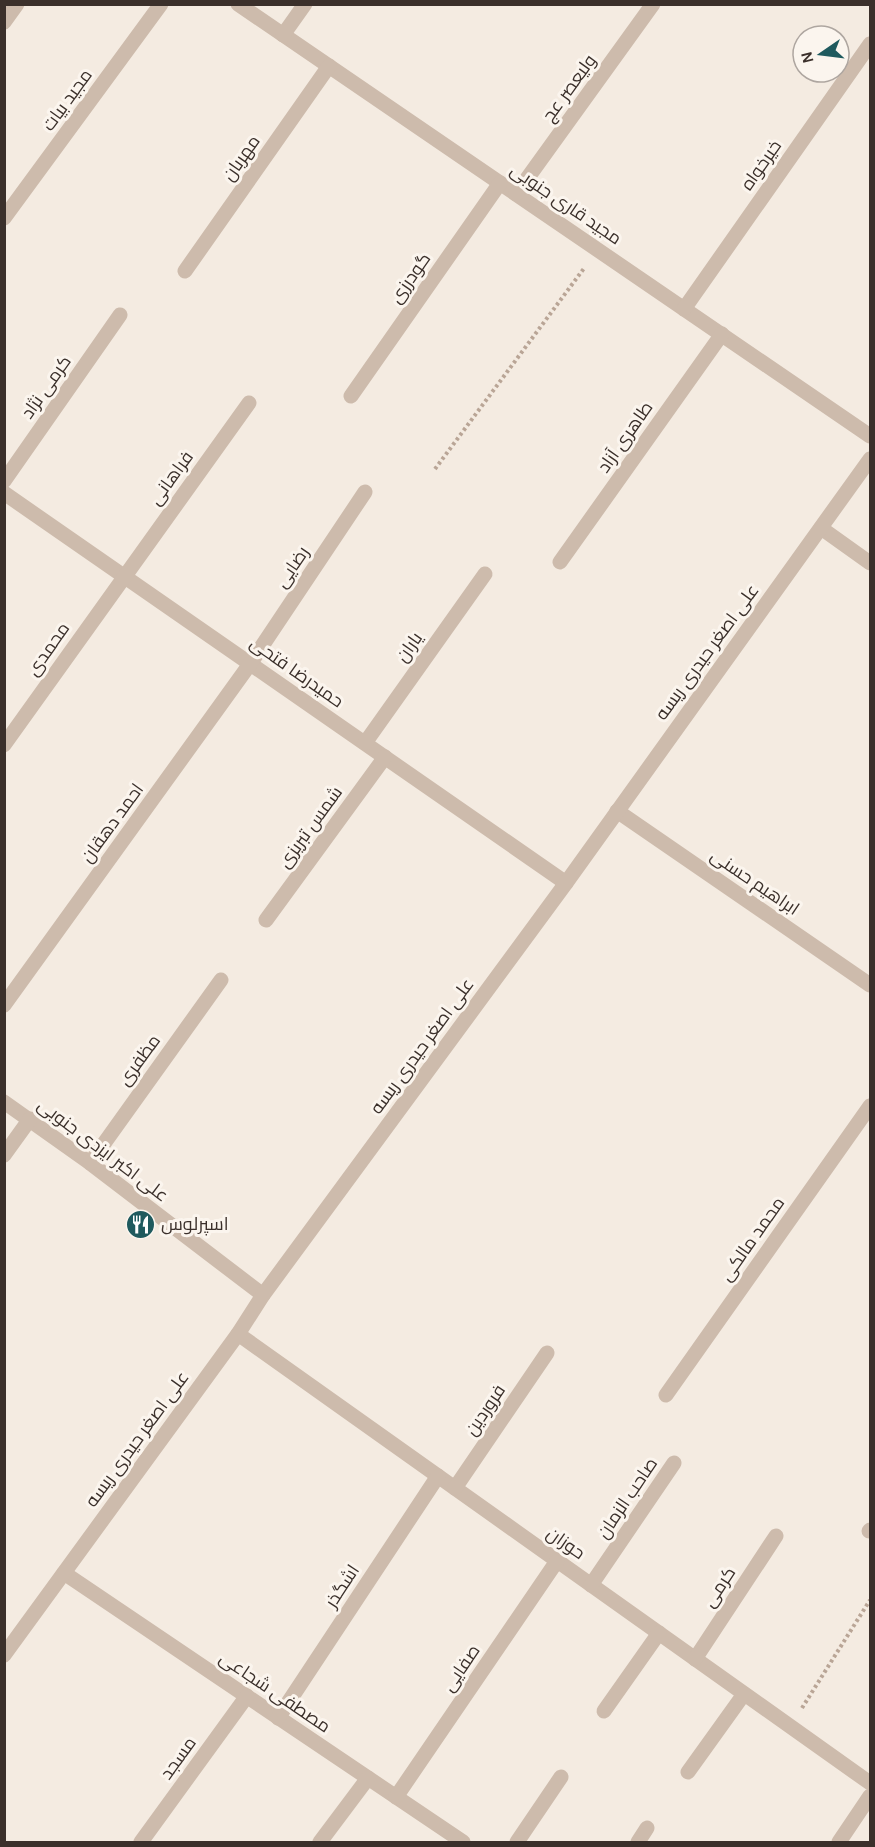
<svg xmlns="http://www.w3.org/2000/svg" width="875" height="1847" font-family="Karla,Cairo,sans-serif">
<style>
.lines{fill:none;stroke-linecap:round;stroke-linejoin:round}
.path{stroke:#b9a596;stroke-width:4;stroke-dasharray:3 3;stroke-linecap:butt}
.minor{stroke:#cdbbac;stroke-width:15}
.labels{text-anchor:middle;dominant-baseline:central;stroke-width:6;stroke-linejoin:round;paint-order:stroke}
.street-label{font-size:18px;fill:#3b302b;stroke:#fbf5ee}
.poi-label{font-size:18px;fill:#3b302b;stroke:#fbf5ee;text-anchor:start}
</style>
<rect width="100%" height="100%" fill="#f4ebe1"/>
<g class="lines">
<!-- path -->
<g class="path">
<polyline points="435,469 585,267"/>
<polyline points="802,1708 870,1600"/>
</g>
<!-- minor -->
<g class="minor">
<polyline points="238,4 870,436"/>
<polyline points="4,22 17,4"/>
<polyline points="283,35 305,4"/>
<polyline points="516,194 653,4"/>
<polyline points="4,218 161,4"/>
<polyline points="185,271 329,66"/>
<polyline points="684,309 870,44"/>
<polyline points="351,396 500,183"/>
<polyline points="4,481 120,315"/>
<polyline points="4,493 566,883"/>
<polyline points="821,528 870,563"/>
<polyline points="560,562 722,334"/>
<polyline points="365,743 485,574"/>
<polyline points="4,745 249,403"/>
<polyline points="617,811 870,985"/>
<polyline points="266,920 385,757"/>
<polyline points="4,1005 250,664 365,492"/>
<polyline points="4,1102 90,1163 263,1295"/>
<polyline points="4,1155 30,1119"/>
<polyline points="90,1163 221,980"/>
<polyline points="238,1334 870,1783"/>
<polyline points="666,1395 870,1106"/>
<polyline points="455,1488 547,1353"/>
<polyline points="869,1531 870,1530"/>
<polyline points="64,1573 463,1842"/>
<polyline points="591,1585 674,1463"/>
<polyline points="4,1655 238,1334 263,1295 566,883 870,459"/>
<polyline points="695,1659 776,1536"/>
<polyline points="604,1711 659,1633"/>
<polyline points="278,1718 438,1476"/>
<polyline points="688,1772 744,1694"/>
<polyline points="396,1797 557,1561"/>
<polyline points="141,1842 247,1696"/>
<polyline points="320,1842 368,1778"/>
<polyline points="517,1842 561,1777"/>
<polyline points="638,1842 647,1828"/>
<polyline points="839,1842 870,1796"/>
</g>
</g>
<!-- icons -->
<defs>
<symbol id="restaurant-disc" viewBox="-11 -11 22 22"><circle r="9.5" fill="#1f5a5e" stroke="#fbf5ee"/><path d="M-5-6h1v4h1v-4h1v4h1v-4h1v5L-1.5 .5V6h-2V.5L-5-1ZM5-6V6H3V1.5H1.5Q1.5-4 5-6Z" fill="#fff"/></symbol>
</defs>
<g fill-rule="evenodd">
<use href="#restaurant-disc" x="124" y="1208" width="33" height="33"/>
</g>
<g class="labels">
<!-- street labels -->
<g class="street-label">
<text transform="translate(569 88) rotate(-54)">ولیعصر عج</text>
<text transform="translate(67 100) rotate(-54)">مجید بیات</text>
<text transform="translate(241 158) rotate(-55)">مهربان</text>
<text transform="translate(761 165) rotate(-55)">خیرخواه</text>
<text transform="translate(566 204) rotate(34)">مجید قاری جنوبی</text>
<text transform="translate(410 278) rotate(-55)">گودرزی</text>
<text transform="translate(46 387) rotate(-55)">کرمی نژاد</text>
<text transform="translate(625 437) rotate(-55)">طاهری آزاد</text>
<text transform="translate(171 478) rotate(-54)">فراهانی</text>
<text transform="translate(292 567) rotate(-56)">رضایی</text>
<text transform="translate(409 647) rotate(-55)">یاران</text>
<text transform="translate(48 649) rotate(-55)">محمدی</text>
<text transform="translate(707 652) rotate(-54)">علی اصغر حیدری ریسه</text>
<text transform="translate(297 672) rotate(35)">حمیدرضا فتحی</text>
<text transform="translate(112 823) rotate(-54)">احمد دهقان</text>
<text transform="translate(310 827) rotate(-54)">شمس تبریزی</text>
<text transform="translate(755 882) rotate(34)">ابراهیم حسنی</text>
<text transform="translate(422 1046) rotate(-54)">علی اصغر حیدری ریسه</text>
<text transform="translate(139 1060) rotate(-54)">مظفری</text>
<text transform="translate(103 1150) rotate(37)">علی اکبر ایزدی جنوبی</text>
<text transform="translate(752 1239) rotate(-55)">محمد مالکی</text>
<text transform="translate(485 1410) rotate(-56)">فروردین</text>
<text transform="translate(137 1439) rotate(-54)">علی اصغر حیدری ریسه</text>
<text transform="translate(627 1498) rotate(-56)">صاحب الزمان</text>
<text transform="translate(566 1543) rotate(35)">حوزان</text>
<text transform="translate(342 1586) rotate(-57)">اشگذر</text>
<text transform="translate(719 1587) rotate(-57)">کرمی</text>
<text transform="translate(461 1668) rotate(-56)">صفایی</text>
<text transform="translate(275 1692) rotate(34)">مصطفی شجاعی</text>
<text transform="translate(178 1758) rotate(-54)">مسجد</text>
</g>
<!-- poi labels -->
<g class="poi-label">
<text x="161" y="1224">اسپرلوس</text>
</g>
</g>
<!-- border -->
<rect width="875" height="1847" fill="none" stroke="#3b302b" stroke-width="12"/>
<!-- north arrow -->
<g transform="translate(821 54) rotate(256)"><circle r="28" fill="#fbf5ee" stroke="#aea6a0" stroke-width="1.5"/>
<path d="M0-4.5L10 22L0 15L-10 22Z" fill="#1f5a5e"/>
<text y="-9" font-size="16" font-weight="bold" text-anchor="middle" fill="#3b302b">N</text>
</g>
</svg>
